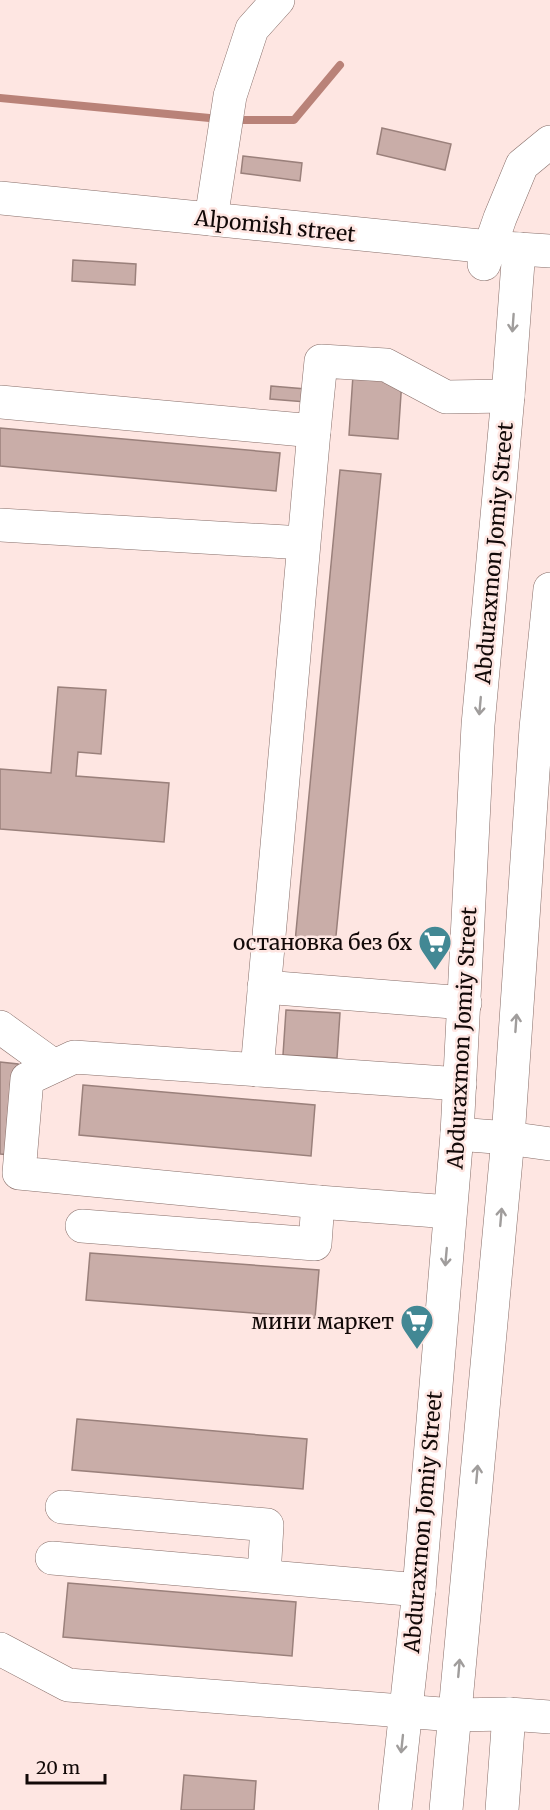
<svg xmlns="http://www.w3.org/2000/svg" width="550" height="1810" font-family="Merriweather,serif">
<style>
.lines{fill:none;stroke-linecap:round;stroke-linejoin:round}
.stream{stroke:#b98278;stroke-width:8}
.building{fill:#c9ada8;stroke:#9a807b;stroke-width:1.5}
.minor-casing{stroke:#876e69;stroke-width:34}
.major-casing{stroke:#876e69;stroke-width:34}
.minor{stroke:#fff;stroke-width:33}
.major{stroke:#fff;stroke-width:33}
.oneway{stroke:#a09d9c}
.labels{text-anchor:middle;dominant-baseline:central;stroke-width:5;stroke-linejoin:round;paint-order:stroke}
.street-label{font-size:21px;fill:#120908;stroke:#fee6e2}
.poi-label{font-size:21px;fill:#120908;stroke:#fee6e2;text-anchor:end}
</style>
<rect width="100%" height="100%" fill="#fee6e2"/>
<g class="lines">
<!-- stream -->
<g class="stream">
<polyline points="0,98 220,119"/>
<polyline points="234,120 294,120 340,65"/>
</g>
</g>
<!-- building -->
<g class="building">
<polygon points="382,128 451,144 445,170 377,154"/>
<polygon points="243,156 302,163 300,181 241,173"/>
<polygon points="73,260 136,264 135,285 72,281"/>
<polygon points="353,375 402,379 398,439 349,435"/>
<polygon points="271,386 306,389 306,402 270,399"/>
<polygon points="0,428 280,453 276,491 0,466"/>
<polygon points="340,470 381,474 335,946 295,942"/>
<polygon points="58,687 106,690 101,754 78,752 76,776 169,783 164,842 0,829 0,769 51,773"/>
<polygon points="286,1010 340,1013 337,1058 283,1055"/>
<polygon points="0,1062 18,1064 10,1155 0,1154"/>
<polygon points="83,1085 315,1105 311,1156 79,1135"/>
<polygon points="90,1253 319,1270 315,1318 86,1300"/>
<polygon points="77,1419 307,1439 303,1489 72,1470"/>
<polygon points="68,1583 296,1602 292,1656 63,1637"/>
<polygon points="184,1775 256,1781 254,1810 181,1810"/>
</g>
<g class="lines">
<defs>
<g id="minor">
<polyline points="211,219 230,96 252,29 278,0"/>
<polyline points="484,264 500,218 522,165 550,142"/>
<polyline points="0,402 314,431 321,361 386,365 446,397 508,396"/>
<polyline points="0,525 303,543"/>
<polyline points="264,987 465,1003"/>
<polyline points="0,1027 54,1066"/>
<polyline points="257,1070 314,431"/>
<polyline points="457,1134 508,1138 550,1144"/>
<polyline points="450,1212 318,1202 19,1173 27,1079 74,1057 460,1084"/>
<polyline points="82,1226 315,1244 318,1202"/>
<polyline points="62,1507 267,1525 264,1576"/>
<polyline points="52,1558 419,1590"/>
<polyline points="0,1649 68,1685 454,1715 509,1714 550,1717"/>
<polyline points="395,1810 419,1590 457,1134 478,725 508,396 519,249"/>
<polyline points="446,1810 508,1138 536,728 550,589"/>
<polyline points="502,1810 509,1714"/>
</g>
<polyline id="major" points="0,198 490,247 550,251"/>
</defs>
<!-- minor casing -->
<use href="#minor" class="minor-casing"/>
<!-- major casing -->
<use href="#major" class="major-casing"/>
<!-- minor -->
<use href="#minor" class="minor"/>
<!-- major -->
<use href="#major" class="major"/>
</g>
<!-- one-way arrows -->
<defs><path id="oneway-shaft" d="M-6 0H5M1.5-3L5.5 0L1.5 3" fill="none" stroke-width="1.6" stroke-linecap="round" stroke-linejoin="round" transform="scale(1.5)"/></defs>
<g class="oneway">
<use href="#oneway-shaft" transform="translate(513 323) rotate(94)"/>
<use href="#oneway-shaft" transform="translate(480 706) rotate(95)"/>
<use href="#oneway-shaft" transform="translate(516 1023) rotate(-86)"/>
<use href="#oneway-shaft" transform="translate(501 1217) rotate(-85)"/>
<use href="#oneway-shaft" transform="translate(446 1257) rotate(95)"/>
<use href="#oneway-shaft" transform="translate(477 1474) rotate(-85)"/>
<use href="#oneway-shaft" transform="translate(459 1668) rotate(-85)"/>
<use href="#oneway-shaft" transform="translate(402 1744) rotate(96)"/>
</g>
<!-- icons -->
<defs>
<symbol id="supermarket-pin" viewBox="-11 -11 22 30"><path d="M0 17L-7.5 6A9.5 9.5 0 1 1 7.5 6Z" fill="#428894" stroke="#fee6e2"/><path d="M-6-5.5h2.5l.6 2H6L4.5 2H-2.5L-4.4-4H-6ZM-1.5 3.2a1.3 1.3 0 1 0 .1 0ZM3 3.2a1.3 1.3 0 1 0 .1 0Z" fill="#fff"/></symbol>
</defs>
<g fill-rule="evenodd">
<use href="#supermarket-pin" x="416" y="923" width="38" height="52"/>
<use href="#supermarket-pin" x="398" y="1302" width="38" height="52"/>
</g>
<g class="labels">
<!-- street labels -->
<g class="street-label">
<text transform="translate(275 226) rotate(6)">Alpomish street</text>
<text transform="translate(494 553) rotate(-85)">Abduraxmon Jomiy Street</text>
<text transform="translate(462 1038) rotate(-87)">Abduraxmon Jomiy Street</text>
<text transform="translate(423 1522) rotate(-85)">Abduraxmon Jomiy Street</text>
</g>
<!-- poi labels -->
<g class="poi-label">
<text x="412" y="942">остановка без бх</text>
<text x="394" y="1321">мини маркет</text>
</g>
</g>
<!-- scale -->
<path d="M27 1774v9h78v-9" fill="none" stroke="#120908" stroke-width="3"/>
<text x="36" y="1774" font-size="18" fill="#120908" stroke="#fee6e2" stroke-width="4.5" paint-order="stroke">20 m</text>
</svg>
